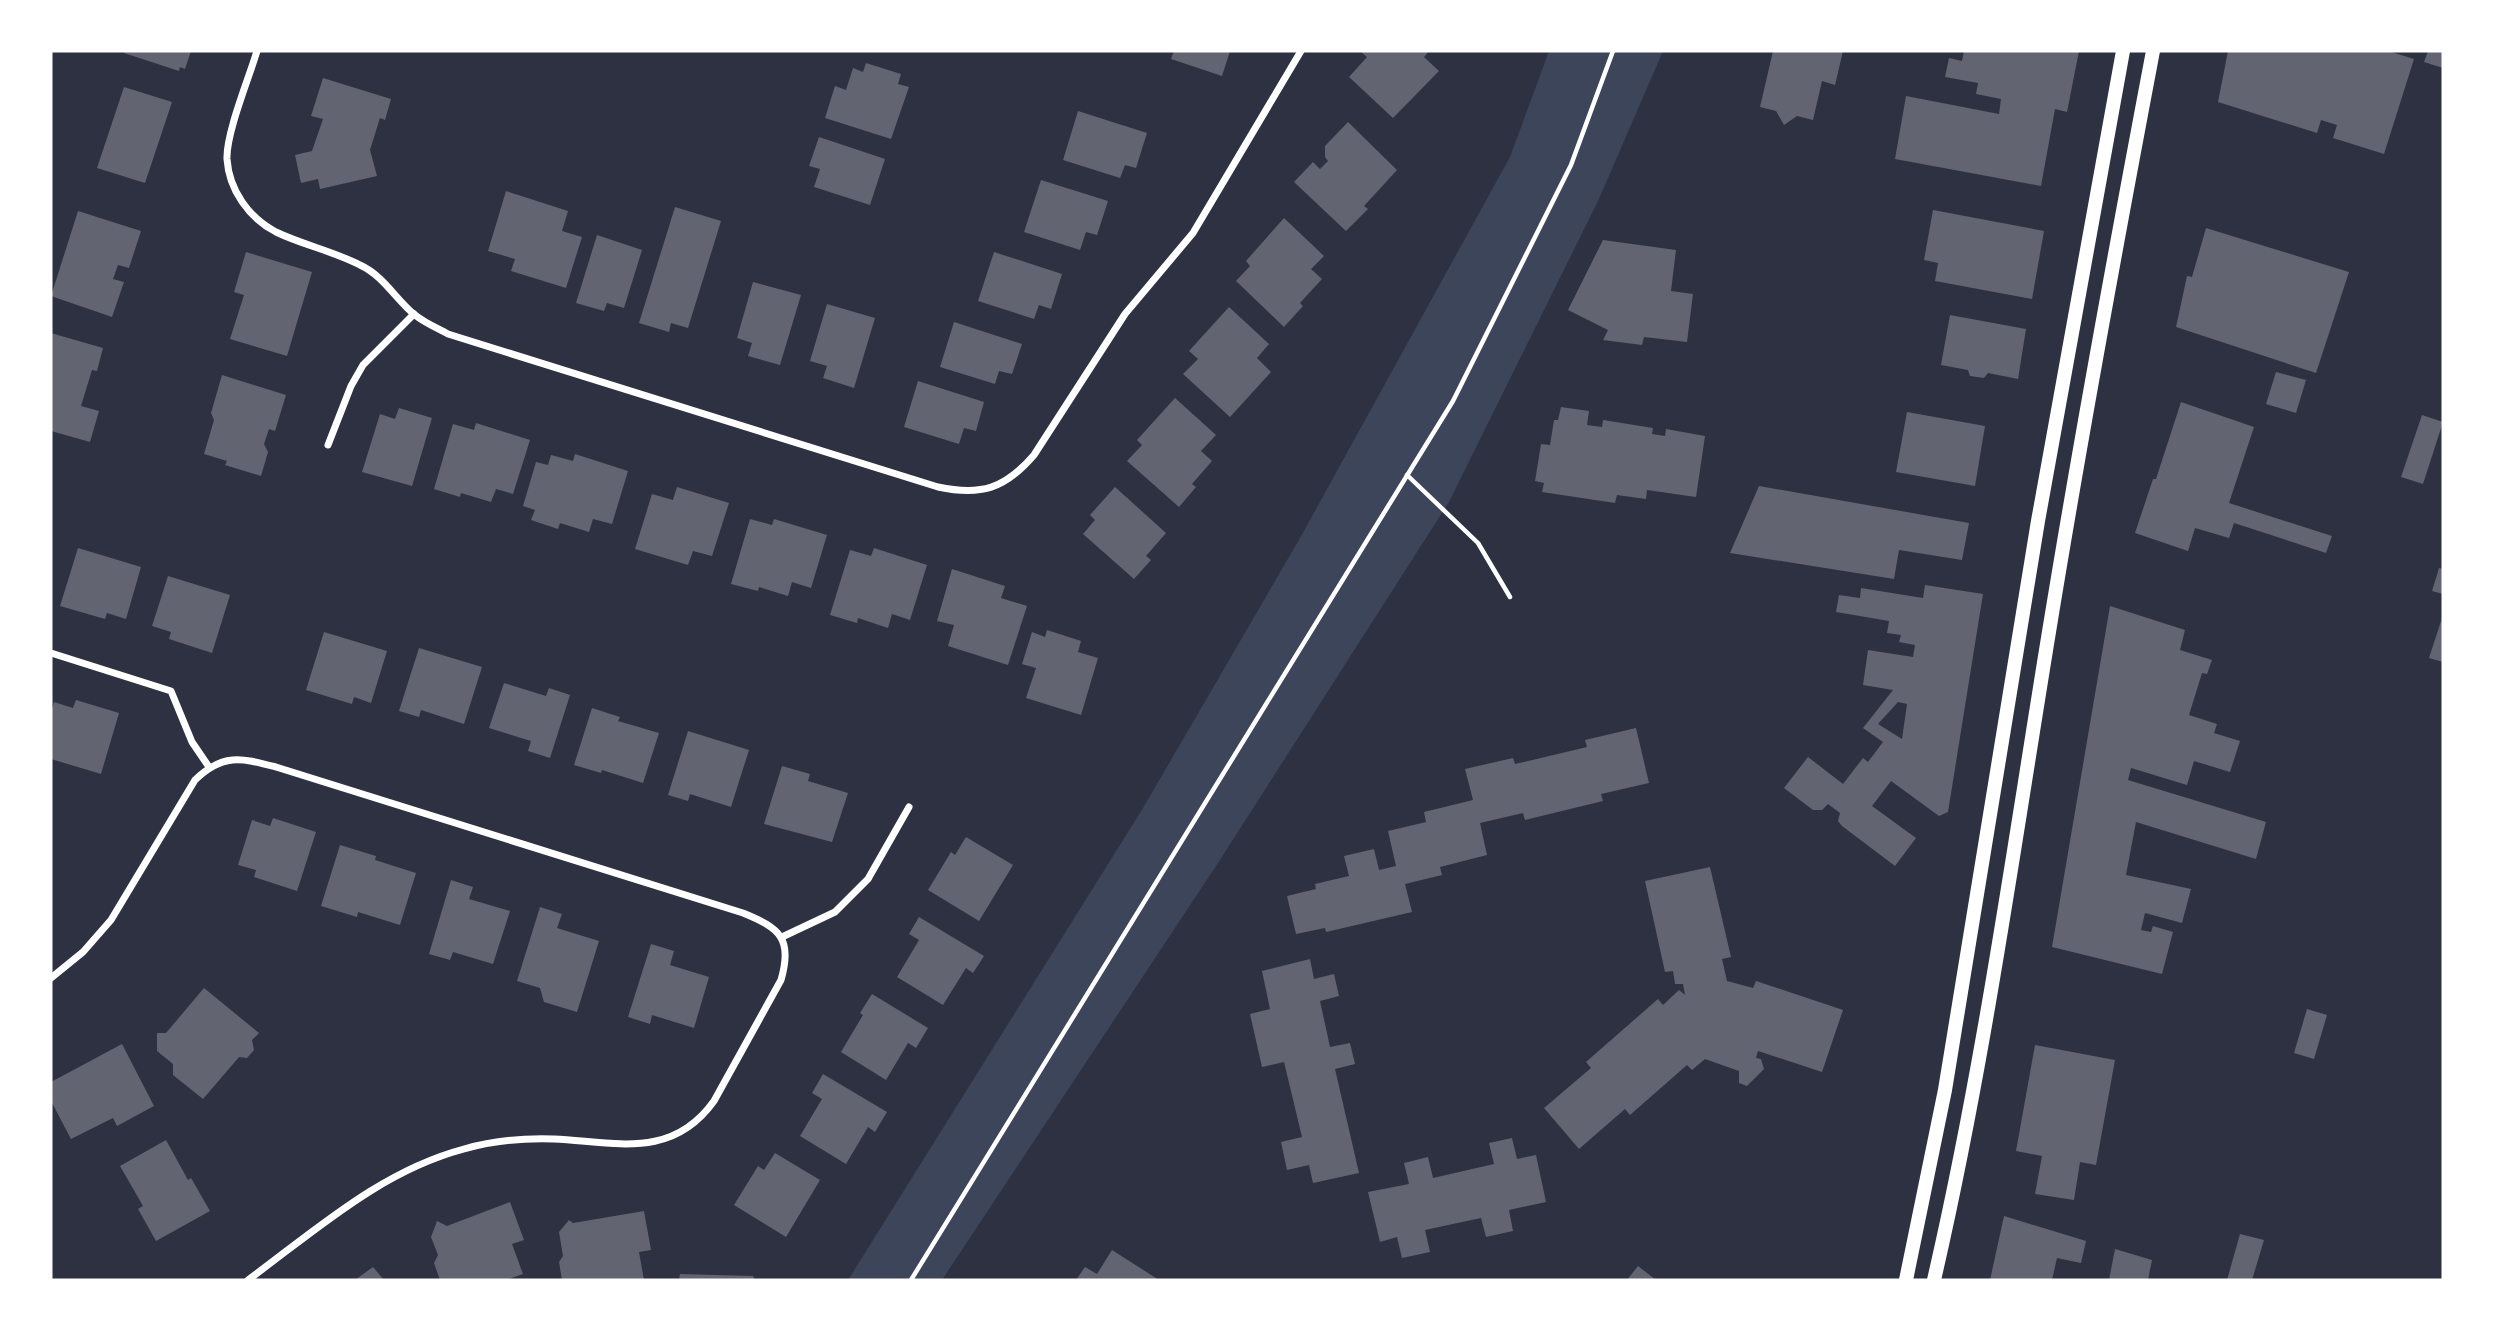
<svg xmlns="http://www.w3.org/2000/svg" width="2494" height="1331" font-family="'Roboto Condensed',sans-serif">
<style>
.green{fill:#3c4559}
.building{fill:#626471;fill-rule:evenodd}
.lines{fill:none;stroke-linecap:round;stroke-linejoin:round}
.path{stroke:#fff;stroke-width:4.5}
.minor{stroke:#fff;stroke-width:7}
.secondary{stroke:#fff;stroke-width:14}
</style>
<rect width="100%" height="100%" fill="#2d3142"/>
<!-- green -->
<polygon class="green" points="1549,51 1663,51 1599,199 1449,502 1220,860 942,1280 848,1280 1143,808 1300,538 1510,157"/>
<!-- building -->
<g class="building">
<polygon points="125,51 191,51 185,69 180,67 179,71 124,53"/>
<polygon points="1174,51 1230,51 1222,76 1171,59"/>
<polygon points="1360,51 1429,51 1424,57 1439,71 1393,118 1349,77 1367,57"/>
<polygon points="1773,51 1843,51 1835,85 1822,81 1813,120 1797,116 1784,125 1776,111 1760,107"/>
<polygon points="1964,51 2079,51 2067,112 2055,109 2041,186 1895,159 1906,96 1999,114 2001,99 1976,94 1978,83 1945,77 1949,58 1962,61"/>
<polygon points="2228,51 2388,51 2414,59 2384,154 2333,138 2337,125 2321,120 2317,133 2218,102"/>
<polygon points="2428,51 2443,51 2443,68 2424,62"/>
<polygon points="866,63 901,74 898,84 909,87 891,139 825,118 835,86 846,90 853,68 863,72"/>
<polygon points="323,78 391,99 385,120 380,118 370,150 377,176 320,189 318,179 301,183 295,155 312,151 323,119 311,116"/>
<polygon points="124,87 172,102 145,183 97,168"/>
<polygon points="1078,111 1147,133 1136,168 1125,165 1120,178 1063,160"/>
<polygon points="1348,122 1397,170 1364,206 1368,209 1346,231 1294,182 1313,162 1320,169 1328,161 1325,157 1325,146"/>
<polygon points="819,137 885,159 870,205 814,187 820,169 809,166"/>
<polygon points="1041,180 1108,201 1097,235 1086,232 1080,250 1024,232"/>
<polygon points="506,191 568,211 562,231 582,237 566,288 511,271 515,259 488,251"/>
<polygon points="675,207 721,221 688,328 671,323 669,332 639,323"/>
<polygon points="1933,210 2044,231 2032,299 1935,281 1938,263 1924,260"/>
<polygon points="78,211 141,231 129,268 118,265 113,279 124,282 112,317 51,296"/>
<polygon points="1284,218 1324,256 1311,269 1322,279 1300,303 1303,306 1284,327 1236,281 1250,266 1246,261"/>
<polygon points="2206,228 2349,272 2316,373 2176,327 2187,276 2192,277"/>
<polygon points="597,235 642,250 624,308 607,303 604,311 576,303"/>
<polygon points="1603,240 1676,250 1671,291 1693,294 1687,342 1644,337 1642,345 1603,340 1608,330 1568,310"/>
<polygon points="246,252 312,272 287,356 230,339 244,295 234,292"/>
<polygon points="994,252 1062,274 1051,309 1039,305 1034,319 978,301"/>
<polygon points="753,282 801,295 780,365 748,356 752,343 737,338"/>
<polygon points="827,304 875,318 854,388 823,378 827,366 810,361"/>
<polygon points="1229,307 1269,344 1257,358 1271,372 1230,417 1183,374 1198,359 1189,351"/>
<polygon points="1950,315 2026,329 2018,379 1988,373 1984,378 1970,376 1968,370 1941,365"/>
<polygon points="954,322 1022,344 1012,374 999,371 995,384 940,367"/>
<polygon points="51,333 103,348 97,371 92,370 81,406 99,411 90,442 51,431"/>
<polygon points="2276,372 2306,380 2296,413 2266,404"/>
<polygon points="222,375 286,395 275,431 269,429 264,444 268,452 261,476 225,465 227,461 204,454 214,420 211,413"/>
<polygon points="918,381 984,402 976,431 964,428 959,444 904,427"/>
<polygon points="1175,398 1216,435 1201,451 1212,461 1192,484 1196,487 1179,507 1127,461 1142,445 1137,440"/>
<polygon points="2181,402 2254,427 2229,503 2332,536 2326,553 2234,523 2229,538 2195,528 2188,551 2135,533 2153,479 2156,479"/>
<polygon points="1561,407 1589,411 1587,425 1602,427 1603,420 1653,428 1652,434 1665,436 1666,429 1705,436 1696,497 1647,490 1646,499 1617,495 1615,503 1542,492 1544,483 1535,481 1541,444 1550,445 1554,420 1558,420"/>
<polygon points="399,408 432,418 412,486 362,472 380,414 395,419"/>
<polygon points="1907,412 1985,426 1975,486 1896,472"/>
<polygon points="2422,415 2443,422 2423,484 2401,477"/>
<polygon points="476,423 530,440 513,494 496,489 491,502 461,493 460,497 434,489 453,424 474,430"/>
<polygon points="575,454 628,471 612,524 593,519 589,532 560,523 558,529 531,520 535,510 523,506 536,462 548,465 551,455 573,461"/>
<polygon points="1759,486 1969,523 1962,560 1899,550 1894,579 1730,553"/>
<polygon points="677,487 729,503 712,556 693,551 688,565 635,549 652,494 673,500"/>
<polygon points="1115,487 1166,533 1146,556 1151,560 1134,579 1083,534 1095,520 1090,515"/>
<polygon points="750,519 772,525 774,519 827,535 811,588 792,582 788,596 759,587 758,591 731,584"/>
<polygon points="78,548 141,567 126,619 107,613 105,619 60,606"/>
<polygon points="874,548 927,565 910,620 892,614 888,628 858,618 857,623 830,615 850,550 871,556"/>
<polygon points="2439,568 2443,569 2443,594 2432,591"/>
<polygon points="952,569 1005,586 1001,598 1027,606 1008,665 948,646 954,625 937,621"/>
<polygon points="168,576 230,595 212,653 169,639 171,632 152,626"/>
<path d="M1925,585L1983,594L1948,812L1939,816L1891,781L1872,806L1916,838L1895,866L1842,826L1838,821L1840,813L1828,804L1822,810H1813L1784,788L1808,757L1843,784L1863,758L1868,762L1883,742L1863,728L1893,690L1863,685L1868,650L1913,657L1915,645L1899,642L1901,635L1887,633L1889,621L1836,612L1839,595L1860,598L1861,588L1923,598ZM1898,702L1907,704L1902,739L1878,724Z"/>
<polygon points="2110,606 2185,630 2180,650 2212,660 2207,674 2202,673 2189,715 2217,724 2214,733 2240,741 2230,772 2194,761 2187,785 2131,768 2128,780 2266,822 2256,859 2136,822 2126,875 2191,889 2182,923 2145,913 2141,930 2151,932 2153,926 2173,932 2162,974 2052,947"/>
<polygon points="2443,615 2443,662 2429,658"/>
<polygon points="1047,630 1081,641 1078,652 1098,658 1081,715 1026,698 1036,668 1022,664 1032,632 1045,637"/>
<polygon points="324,632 387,651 371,703 354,697 352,704 306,690"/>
<polygon points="419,648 482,667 464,724 421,710 419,717 399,711"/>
<polygon points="504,683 546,696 549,688 570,695 550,758 528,751 531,741 489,728"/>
<polygon points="76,700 119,713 101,774 51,759 51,713 54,702 73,708"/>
<polygon points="592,708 620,717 618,721 659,733 643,783 602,770 601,773 574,765"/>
<polygon points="1636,728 1649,783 1601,794 1603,801 1525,820 1523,813 1480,823 1487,855 1440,867 1442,875 1405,884 1412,912 1326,932 1325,928 1296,934 1287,896 1316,889 1315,884 1349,876 1344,856 1374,849 1379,870 1396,866 1388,831 1426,822 1424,812 1473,800 1465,769 1513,758 1515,764 1587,747 1585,740"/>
<polygon points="688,731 749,750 731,807 690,794 688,801 668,795"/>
<polygon points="782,766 810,774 808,781 848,793 832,842 764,824"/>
<polygon points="273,818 316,832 297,891 254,877 256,870 238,865 252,820 270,826"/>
<polygon points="966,837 1013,865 979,921 928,890 951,852 955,855"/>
<polygon points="340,845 376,856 375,860 416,873 400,925 358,912 357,917 321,906"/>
<polygon points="1710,867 1731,957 1722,959 1727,981 1753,988 1756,981 1843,1010 1822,1072 1758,1051 1756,1058 1761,1059 1764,1069 1747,1086 1739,1083 1739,1071 1705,1059 1692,1070 1687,1065 1630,1115 1625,1109 1579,1149 1544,1108 1591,1068 1586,1062 1658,999 1663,1005 1679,990 1685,995 1683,984 1675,984 1673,971 1665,972 1645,881"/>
<polygon points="451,880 473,887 469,899 510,911 493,964 453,952 450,960 429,954"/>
<polygon points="540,907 562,914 557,928 599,941 577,1012 544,1002 540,988 517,981"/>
<polygon points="919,917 984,956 973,973 966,968 943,1005 897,977 919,940 909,934"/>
<polygon points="651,944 674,951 670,965 709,977 694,1028 652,1015 650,1024 628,1017"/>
<polygon points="1310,959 1314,979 1334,974 1339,996 1320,1001 1330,1047 1350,1043 1355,1064 1335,1069 1359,1173 1313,1183 1309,1165 1287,1170 1281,1142 1302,1137 1284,1062 1262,1067 1250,1014 1270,1009 1262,971"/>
<polygon points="204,988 259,1033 252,1040 254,1050 247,1058 239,1057 203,1099 173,1075 173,1064 157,1051 157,1033 166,1033"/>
<polygon points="872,994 928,1028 916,1048 908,1043 886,1080 841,1052 863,1015 860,1013"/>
<polygon points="2307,1009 2327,1015 2314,1059 2294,1053"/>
<polygon points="122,1044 154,1106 117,1126 113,1118 71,1139 51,1101 51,1082"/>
<polygon points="2035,1045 2115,1060 2096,1165 2080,1162 2074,1200 2035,1194 2042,1156 2016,1151"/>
<polygon points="823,1074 887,1112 875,1132 868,1127 846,1164 800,1136 822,1099 812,1093"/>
<polygon points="1512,1138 1517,1159 1536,1155 1546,1202 1509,1210 1513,1231 1486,1237 1481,1218 1425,1230 1430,1252 1402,1258 1397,1237 1380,1242 1368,1192 1409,1184 1404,1163 1428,1157 1433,1178 1494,1164 1489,1143"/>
<polygon points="166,1140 188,1180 191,1178 210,1211 156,1241 138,1209 143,1206 120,1166"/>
<polygon points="775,1153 820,1180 786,1237 734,1205 758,1166 764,1170"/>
<polygon points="510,1202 524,1240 512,1244 523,1274 506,1280 440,1280 434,1263 438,1255 431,1237 437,1221 447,1226"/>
<polygon points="644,1211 651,1250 639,1252 644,1280 562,1280 559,1262 563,1256 559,1232 569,1220 573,1223"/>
<polygon points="2004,1216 2086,1241 2081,1263 2057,1258 2052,1280 1990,1280"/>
<polygon points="2240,1234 2264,1240 2252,1280 2227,1280"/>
<polygon points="2115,1249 2152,1260 2148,1280 2109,1280"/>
<polygon points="1112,1250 1159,1280 1076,1280 1085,1267 1097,1274"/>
<polygon points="1638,1266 1656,1280 1627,1280"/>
<polygon points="373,1267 384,1280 355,1280"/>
<polygon points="680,1274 753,1276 755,1280 679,1280"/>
</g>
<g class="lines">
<!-- path -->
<g class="path">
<polyline points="1407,475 1478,543 1510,597"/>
<polyline points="911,1280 1453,401 1571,165 1613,51"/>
</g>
<!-- minor -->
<g class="minor">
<path d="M257,51C249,78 226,133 227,159C229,190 249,218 276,232C303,245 333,251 360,265C384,276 396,300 415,315C425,323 437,328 448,334L938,487C981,496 1005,489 1034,455L1125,314L1193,233L1301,51"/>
<polyline points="328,445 351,386 363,365 414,314"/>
<polyline points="51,653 171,691 192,742 209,767"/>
<polyline points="782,937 835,912 868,879 909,807"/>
<path d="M51,978L83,952L111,920L195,780C223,753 241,758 276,767L743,913C780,928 793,939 781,980L714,1101C672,1160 615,1142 554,1139C525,1138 492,1141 464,1149C381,1171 316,1230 248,1280"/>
</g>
<!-- secondary -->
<g class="secondary">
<polyline points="1906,1280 1945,1090 2038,521 2123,51"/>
<path d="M1934,1280C1983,1068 2013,852 2048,638C2080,441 2116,246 2153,51"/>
</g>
</g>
<!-- border -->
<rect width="2494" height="1331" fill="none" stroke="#ffffff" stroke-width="105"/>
</svg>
